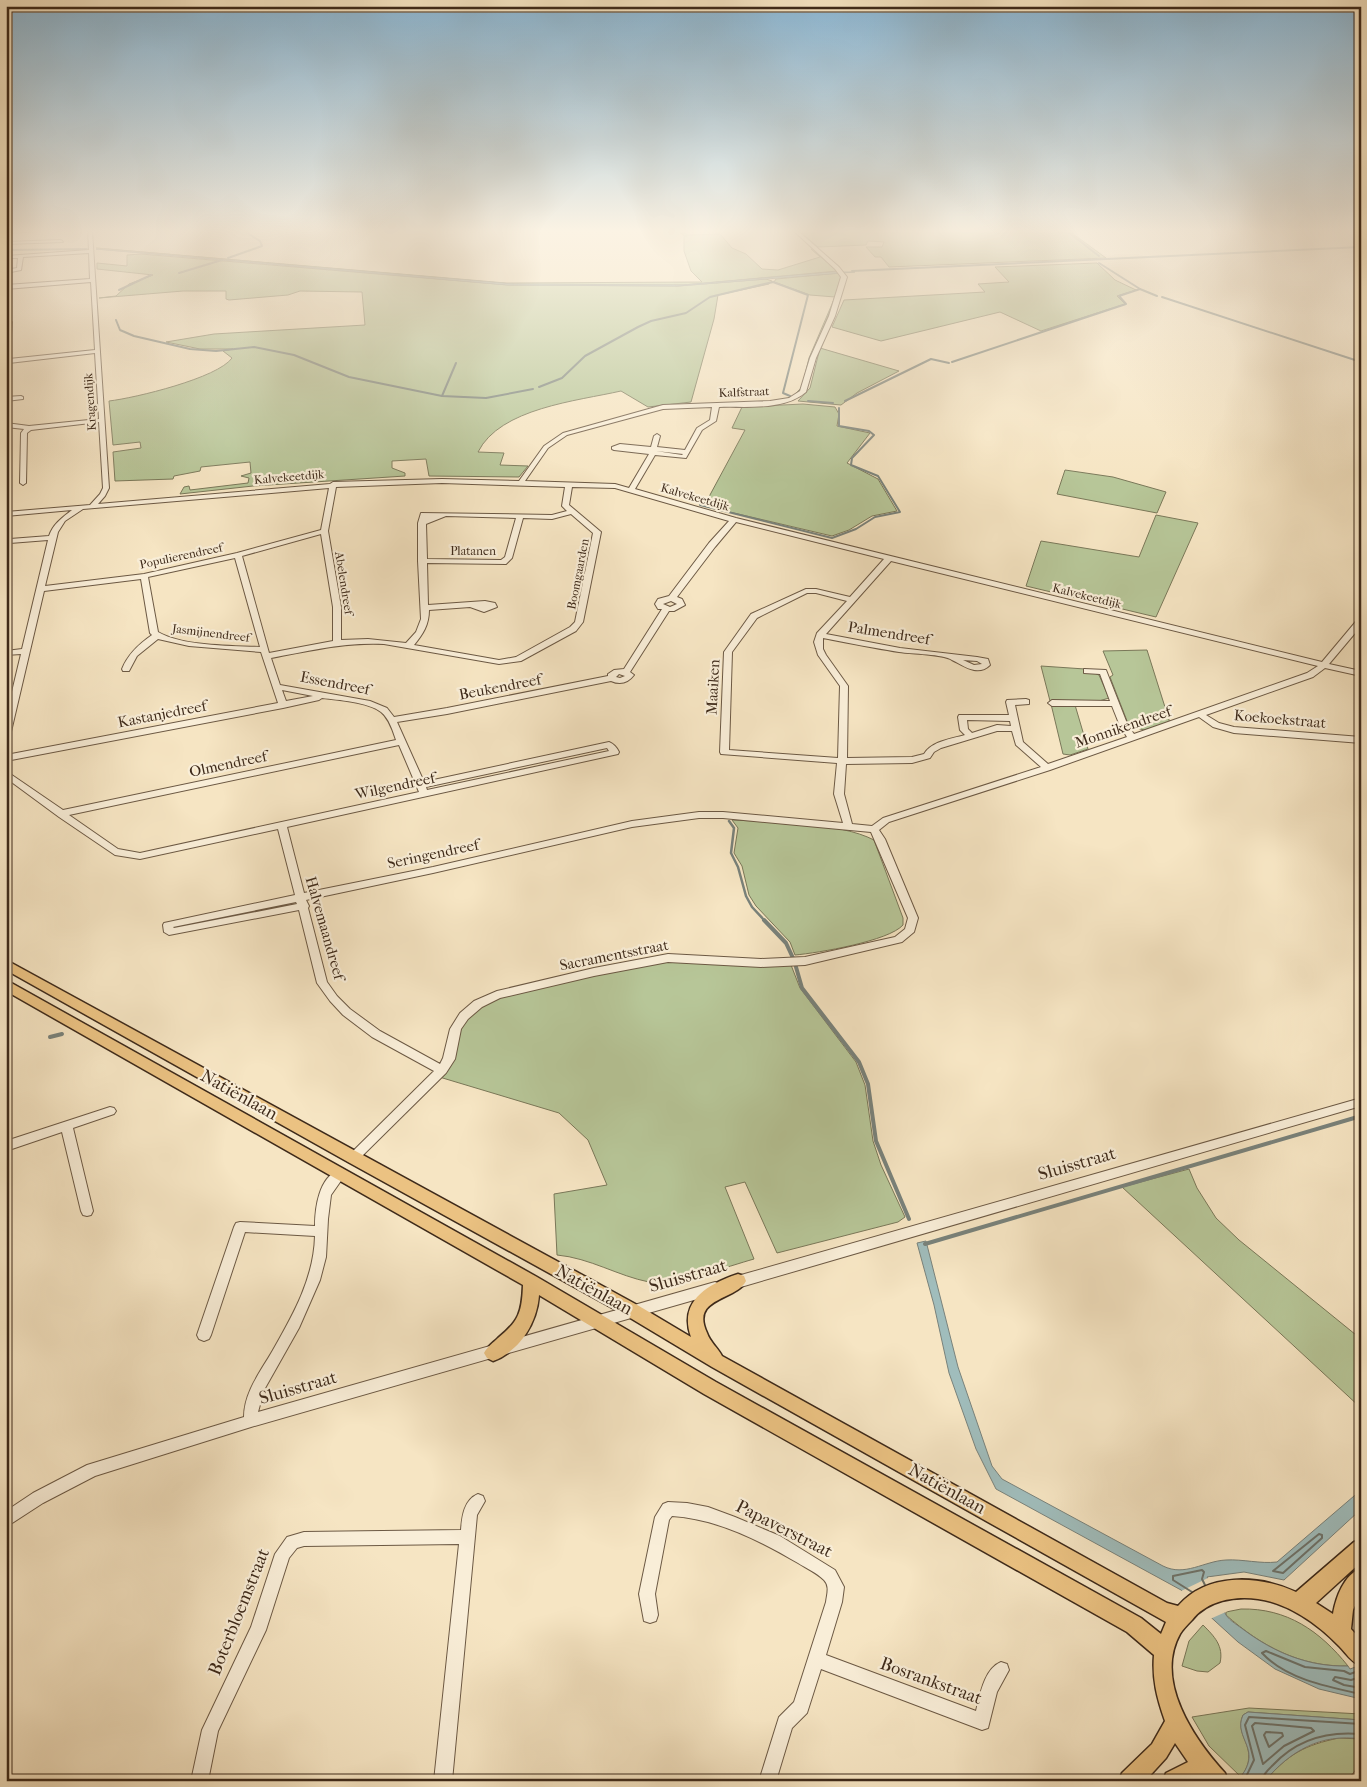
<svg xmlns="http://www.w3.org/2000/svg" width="1367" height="1787" font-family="'IM FELL French Canon',serif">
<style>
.green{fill:#b7c698;stroke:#7a7859}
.water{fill:#a0bdbc;stroke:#79827b}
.pier{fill:#f6e5c3}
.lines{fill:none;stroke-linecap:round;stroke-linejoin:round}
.shore{stroke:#6f746b;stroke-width:2}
.stream-far2{stroke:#79827b;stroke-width:2}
.stream-far1{stroke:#79827b;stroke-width:2.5}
.stream{stroke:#79827b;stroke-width:4}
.minor-casing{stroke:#6c5944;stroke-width:2}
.major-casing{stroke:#3e2a1a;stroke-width:3}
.minor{fill:#f9eed8;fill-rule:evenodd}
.major{fill:#ebc282;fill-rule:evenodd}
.labels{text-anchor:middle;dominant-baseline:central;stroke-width:4.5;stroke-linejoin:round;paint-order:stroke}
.far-street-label{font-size:12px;fill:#3e2a1a;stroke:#f9eed8}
.street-label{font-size:15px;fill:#3e2a1a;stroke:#f9eed8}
.near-street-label{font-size:18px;fill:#3e2a1a;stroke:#f9eed8}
</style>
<rect width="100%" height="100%" fill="#f6e5c3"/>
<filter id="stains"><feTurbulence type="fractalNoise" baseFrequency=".004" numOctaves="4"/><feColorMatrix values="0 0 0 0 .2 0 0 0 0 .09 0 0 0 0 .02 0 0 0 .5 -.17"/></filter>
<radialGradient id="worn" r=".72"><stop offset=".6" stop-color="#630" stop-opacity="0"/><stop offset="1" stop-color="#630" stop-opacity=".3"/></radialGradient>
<!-- green -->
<g class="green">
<polygon points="678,231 684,235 681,231 688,235 720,234 732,248 746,254 762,269 778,270 820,257 811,249 838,271 683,285 513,284 96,248 506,283 702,282 691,271 684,251 684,236 687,236 683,235"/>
<polygon points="799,231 1069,231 1106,258 889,267 881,257 875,257 866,247 882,247 884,242 868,241 866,245 818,247"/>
<path d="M141,254L508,285L678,286L766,279L772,281L769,284L718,295L714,319L691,402L648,407L621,391C577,401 500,408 478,452L504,453L500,465L528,466L519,477L429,476L426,459L392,461V468L405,473V476L253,486L180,494L184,487L189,486L190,490L248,483L249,478L241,476L251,473L250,462L201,467L200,471L174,476L173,479L115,481L113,452L141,448L140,442L113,445L109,401C135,398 218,378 232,358L223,351L233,349H200L166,342L214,334L365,325L362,292L300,291L288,295L229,300L226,299V291H183L99,298L116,296L129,284L153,275L97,269V263L127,266V255Z"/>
<polygon points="1097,263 1115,280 1136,290 1117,296 1125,304 1041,331 1000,312 881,341 832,327 844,300 985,292 978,284 1009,282 995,267"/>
<path d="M839,273L841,276C831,315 812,350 803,389L794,395L802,387L809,358L835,297L810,295L774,282L776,279Z"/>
<polygon points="820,348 899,371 857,393 841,405 798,401 810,388"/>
<polygon points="803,404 835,407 839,414 837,426 870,433 847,463 878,479 897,511 872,516 849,530 832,536 704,506 745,430 732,428 742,407"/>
<polygon points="1065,470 1113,477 1166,492 1157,513 1057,494"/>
<polygon points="1156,515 1198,523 1156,617 1026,586 1041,541 1139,557"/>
<polygon points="1147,650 1170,723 1144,730 1129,726 1110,677 1113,675 1103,651"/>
<polygon points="1041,666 1085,669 1099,675 1109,698 1099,701 1050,701"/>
<polygon points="1051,704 1075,705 1088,749 1070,755 1063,754"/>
<path d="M732,820C772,822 839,822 874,840L903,918V925C889,941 818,953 795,955L790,942L756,906L749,895L742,866L734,853L738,828Z"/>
<path d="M668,958L791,965L800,988L856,1062L865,1085L873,1141L881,1165L905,1217L898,1222L777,1253L745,1182L725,1187L754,1259C729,1266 673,1286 649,1282C618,1276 590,1258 557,1255L554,1194L607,1185L588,1140L559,1113L436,1076L456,1029L487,998Z"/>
<polygon points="1189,1169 1197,1188 1216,1218 1239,1240 1361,1339 1361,1408 1122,1187"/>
<path d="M1241,1609C1287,1608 1320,1631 1348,1666C1300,1667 1261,1646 1226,1615V1612Z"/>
<path d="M1203,1625C1214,1636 1224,1646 1220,1663L1208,1672L1197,1671L1182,1666L1189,1641Z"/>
<path d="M1249,1708L1361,1714V1720L1248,1712L1243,1715C1233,1737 1262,1748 1241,1777L1209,1746L1192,1717Z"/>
<path d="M1339,1738L1361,1739V1763L1347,1781H1265C1288,1754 1305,1745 1339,1738Z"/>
</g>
<!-- water -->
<g class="water">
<polygon points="96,249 513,284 683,285 832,272 855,272 678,286 508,285"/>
<path d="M926,1241L958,1367L992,1466L1002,1479L1163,1566C1185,1577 1204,1561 1226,1560C1243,1559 1260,1564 1277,1562L1361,1490V1509L1358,1512L1284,1580L1244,1572L1207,1577C1214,1590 1220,1603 1226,1615C1230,1621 1239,1626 1244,1630C1275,1653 1309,1667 1348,1666L1350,1669L1361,1665V1699L1319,1689L1275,1669L1238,1642L1181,1590L996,1489L976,1449L949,1373L934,1305L917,1243Z"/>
<path d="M1248,1712L1361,1720V1739C1321,1733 1290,1751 1265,1781H1237C1266,1750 1232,1739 1243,1715Z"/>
</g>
<!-- pier -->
<polygon class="pier" points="1210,1577 1228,1611 1210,1619 1179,1592"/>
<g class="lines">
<!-- shore -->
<g class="shore">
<polygon points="1319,1534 1322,1535 1322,1538 1283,1573 1273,1571"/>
<polyline points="1192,1592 1173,1580 1173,1576 1202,1570 1204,1572 1202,1579 1205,1585"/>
<path d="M1361,1670L1350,1674L1344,1671L1305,1667L1266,1651L1262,1653C1286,1679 1328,1687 1361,1694"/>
<polyline points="1361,1677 1351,1680 1335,1677 1333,1680 1344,1685 1361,1688"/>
<polygon points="1255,1723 1311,1728 1314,1731 1284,1746 1263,1764 1252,1726"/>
<polygon points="1266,1732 1282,1733 1283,1736 1269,1747 1264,1735"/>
<polyline points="1244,1781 1254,1760 1245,1725 1249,1717 1361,1724"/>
<path d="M1262,1781C1263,1774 1268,1770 1273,1765C1296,1740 1327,1731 1361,1734"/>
</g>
<!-- stream-far2 -->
<g class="stream-far2">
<polyline points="1067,231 1099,256"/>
<polyline points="6,250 87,249"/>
<polyline points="228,258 262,246 260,241 244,231"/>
<polyline points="1099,263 1140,289 1157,296"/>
<polyline points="852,271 1361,247"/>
<polyline points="179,273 222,260"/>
<polyline points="119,290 151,275"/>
<polyline points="1162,297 1361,362"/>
<polyline points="116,320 120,330 134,336 190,349 216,351 254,347 294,355 349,377 442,396 486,398 533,389"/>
<polyline points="952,362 1126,304 1119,296 1140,289"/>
<polyline points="539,387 562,378 585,356 638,327 651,321 686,313 710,297 773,282 808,295 783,393 790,396"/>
<polyline points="442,396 456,363"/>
<polyline points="808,401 833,403"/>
<polyline points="845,401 931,359 949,363"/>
<polyline points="700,505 832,538 856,529 875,517 900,512 878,476 851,465 852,458 874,435 869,431 839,426 839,408"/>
</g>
<!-- stream-far1 -->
<polyline class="stream-far1" points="729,821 734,828 731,853 738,867 746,896 752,907 765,921"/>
<!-- stream -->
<g class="stream">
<polyline points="764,920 786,943 793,958"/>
<polyline points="796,967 802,988 859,1062 868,1084 876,1141 909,1219"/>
<polyline points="50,1037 62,1034"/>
<polyline points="925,1244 1361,1116"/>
</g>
<defs>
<g id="minor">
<polygon points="6,231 41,231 6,233"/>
<path d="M88,231H92L109,488L105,496L98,504L330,484L333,482L442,479L519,481L544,446L563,433L663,405L770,401L789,398L800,391L810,358L829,316L841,277L835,269L794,231H798L839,267L847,277L835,316L816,358L806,392C784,411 746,406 719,407L716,421L702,430L686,458L655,455L635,489L736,518L1322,662L1358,619H1361V626L1329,664L1361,671V676L1325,668L1313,677L1206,715L1219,723L1234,727L1361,737V743L1234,733L1213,727L1199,717L1050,770L889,822L879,830L885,839L918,918L914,932L902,942L805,965L761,967L668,962L594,976L500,998L482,1007L468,1019L461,1029L455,1059L446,1073L357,1161L353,1163L349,1161L347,1158L349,1155L434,1071L372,1037L343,1015L330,1001L317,983L299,910L169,935L164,932L163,925L164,923L295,895L278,829L140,859L115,855L59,817L6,778V771L63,810L396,740C393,731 389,718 381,712C368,702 338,700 322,698L319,700L283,708L6,761V755L278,703L261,652L189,646L158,639L137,656L129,671H123L122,669C128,654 139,644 152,635L150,633L141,579L44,591L10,736L6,739V717L21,654L6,655V651L22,649L48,540L10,543L6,541L10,539L49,536C53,524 63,517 72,510L6,516V512L90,505L100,494L103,488L99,422L31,430L27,433L26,483L23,485L20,483L21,433L24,429L6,427V423L29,426L99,419L95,353L9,363L6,366V322L9,320L12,322L9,359L95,350L91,282L6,289V285L90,279L89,253L23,257L21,270L6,273V270L17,268L18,258H6V256L89,250ZM712,407L710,420L697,428L685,450L657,447L660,436L657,434L654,436L651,447L620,444L612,447V449L614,450L649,454L629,488L615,484L525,481L548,448L567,435L663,409ZM656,451L683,454L682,455ZM442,483L565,487L562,506L567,511L552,515L421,513L418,523V561L421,619L416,632L406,643L368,639L341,640V607L328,531L336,487ZM572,487L615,488L729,521L709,543L669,596L658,599L655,604L658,609H662L624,669L614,670L608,674V676L447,708L394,717L387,708L370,701L280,685L271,658C308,651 345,642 384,644L499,664L521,661L576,631L583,622L601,532L569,505ZM329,488L321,530L237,553L144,574L45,586L58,532L65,521L83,509ZM571,514L593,533L575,622L570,627L516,657L499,660L414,645C423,634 429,625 429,610L470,607L484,612L497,607L495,603L485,601L428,605L427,563L506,564L512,558L523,518L552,519ZM446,516L516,518L505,557L501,560L427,559L426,524ZM736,522L884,559L850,597L816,589H806L751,614L724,652L720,752L721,754L837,763L834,794L843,823L723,812H699L632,821L433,867L304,893L287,827L618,754L619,752C617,748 614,744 609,742L424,782L397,722L447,714L611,681C620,685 628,683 634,675L630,672L669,611H674L685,605L682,599L677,597L715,547ZM321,534L333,607V641L269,653L242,556ZM235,558L260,647C231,646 182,646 158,632L148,577ZM891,561L1318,666L1307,673L1134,734L1128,726L1106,670L1084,669V673L1100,674L1110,701L1052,700L1048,703L1052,706H1112L1120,726L1127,737L1048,764L1023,742L1015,705L1029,704V700L1026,699L1007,700L1006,702L1009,715H959L958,717L960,730L965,735C951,739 932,741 924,754L912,757L847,758L848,686L826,655L823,649V638C849,643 874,648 899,652C911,654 944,654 952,660C964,666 978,677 990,665L988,659L977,657L900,648L826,634ZM807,593H816L847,601L817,633L814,642L818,655L840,686L838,758L729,750L732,652L757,618ZM671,601L677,604L670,607L663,604ZM963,660L977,661L982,664L974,665ZM619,674L625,676L620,678L616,677ZM282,690L313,696L286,701ZM967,720L1010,721L1011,726L997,725L972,733L968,729ZM997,731H1012L1016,745L1041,767L883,818L872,826L852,824L844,794L846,764L912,763L930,758L934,752L941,748ZM399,745L419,792L140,853L118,849L69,815ZM607,748L609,751L427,790L426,787ZM699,818H723L871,832L908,918L905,929L895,937L805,957L761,959L668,954L594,968L497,991L474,1001L460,1013L450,1029L443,1058L440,1064L380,1031L350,1009L337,996L327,982L308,908L309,906L306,900L433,873L632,827ZM296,902L297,904L174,928L173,927Z"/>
<polygon points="61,240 63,242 6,244 6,242"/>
<polygon points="21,396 23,397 23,399 6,401 6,397"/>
<polygon points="1361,1098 1361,1106 734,1289 729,1287 727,1283 729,1279 734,1277"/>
<polygon points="110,1107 114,1108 116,1111 114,1114 73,1128 93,1211 91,1215 87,1216 83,1215 81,1211 62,1132 6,1151 6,1141"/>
<path d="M339,1170L343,1172L345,1175L331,1195L328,1219L326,1257L320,1280L299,1328L264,1390L258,1412L715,1282L720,1284L722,1288L720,1292L715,1294L251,1427L95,1476L43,1503L6,1527V1511L33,1493L87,1465L244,1417C244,1392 261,1371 273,1350C293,1315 314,1278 315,1236L245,1232L211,1335L209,1339L204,1341L199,1339L197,1335L234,1227L236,1223L240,1222L315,1226C315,1208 319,1177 339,1170Z"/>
<path d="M478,1494L483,1496L485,1501L477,1515L452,1781H434L459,1544L304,1546L297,1548L289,1558L266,1630L218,1731L208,1781H191L202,1730L251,1627L275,1554L287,1537L304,1532L461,1530C462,1516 464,1500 478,1494Z"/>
<path d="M668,1502L687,1503L708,1507L735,1517L780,1536L835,1570L844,1587L842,1602L826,1655L976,1711C980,1695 984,1669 1001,1662L1007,1664L1009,1670L997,1692L988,1728L982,1730L821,1669L807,1713L792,1728L776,1781H759L779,1717L794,1702L826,1602C827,1594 830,1586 824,1580C817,1573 806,1568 798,1563C759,1540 717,1519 672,1516L669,1520L655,1594L658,1615L656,1621L650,1623L644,1621L639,1594L655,1517L663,1504Z"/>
</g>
<path id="major" d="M6,960L639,1306L691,1337C678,1301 708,1284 738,1274L744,1276L746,1281C736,1301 690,1297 707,1333C710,1342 718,1348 722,1356L1167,1603L1178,1606C1207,1572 1259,1575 1296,1592L1354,1542L1361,1540V1562L1316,1603L1333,1614C1336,1597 1344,1575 1361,1568V1593L1353,1610L1351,1629L1361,1640V1666C1351,1662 1346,1653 1339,1646C1318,1624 1288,1603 1258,1599C1235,1596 1208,1600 1192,1620C1188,1624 1183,1629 1180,1634C1154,1681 1194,1739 1225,1773L1228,1781H1163L1166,1773L1188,1762L1175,1743L1166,1758L1145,1781H1119L1122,1773L1152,1744L1165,1721C1157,1698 1152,1679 1154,1655L1127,1632L704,1394L539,1295C537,1323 520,1351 493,1361L487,1358L484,1353C488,1346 493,1343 498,1338C519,1321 522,1312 523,1285L6,991V980L537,1277L716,1382L1141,1618L1161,1634L1166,1622L712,1367L627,1316L348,1162L6,970Z"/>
</defs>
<!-- minor casing -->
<use href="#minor" class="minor-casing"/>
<!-- major casing -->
<use href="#major" class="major-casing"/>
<!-- minor -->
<use href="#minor" class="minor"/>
<!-- major -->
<use href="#major" class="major"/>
</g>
<!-- sky -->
<linearGradient id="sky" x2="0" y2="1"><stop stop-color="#8bb8d6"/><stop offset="0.48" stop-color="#fbf3e4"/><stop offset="1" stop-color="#fbf3e4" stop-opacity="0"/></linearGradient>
<rect width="1367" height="481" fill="url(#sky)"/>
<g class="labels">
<!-- far-street labels -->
<g class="far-street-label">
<text transform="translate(744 392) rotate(-2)">Kalfstraat</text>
<text transform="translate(90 402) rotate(-94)">Kragendijk</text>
<text transform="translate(289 477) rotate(-5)">Kalvekeetdijk</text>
<text transform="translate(695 497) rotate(16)">Kalvekeetdijk</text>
<text x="473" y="551">Platanen</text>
<text transform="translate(181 556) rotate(-12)">Populierendreef</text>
<text transform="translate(578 574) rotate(-79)">Boomgaarden</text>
<text transform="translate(344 583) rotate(81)">Abelendreef</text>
<text transform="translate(1087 596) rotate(14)">Kalvekeetdijk</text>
<text transform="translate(211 633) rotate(7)">Jasmijnendreef</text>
</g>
<!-- street labels -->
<g class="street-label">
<text transform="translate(889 633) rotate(9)">Palmendreef</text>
<text transform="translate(335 683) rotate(11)">Essendreef</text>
<text transform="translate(500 687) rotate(-11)">Beukendreef</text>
<text transform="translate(713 687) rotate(-87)">Maaiken</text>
<text transform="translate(162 714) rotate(-11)">Kastanjedreef</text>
<text transform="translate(1280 719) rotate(5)">Koekoekstraat</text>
<text transform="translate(1123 727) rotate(-19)">Monnikendreef</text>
<text transform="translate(228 764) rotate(-12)">Olmendreef</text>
<text transform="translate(395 786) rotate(-12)">Wilgendreef</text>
<text transform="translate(433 854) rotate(-12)">Seringendreef</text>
<text transform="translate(325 928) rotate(74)">Halvemaandreef</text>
<text transform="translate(614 955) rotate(-11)">Sacramentsstraat</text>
</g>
<!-- near-street labels -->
<g class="near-street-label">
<text transform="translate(239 1095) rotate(29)">Natiënlaan</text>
<text transform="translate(1077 1164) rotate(-16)">Sluisstraat</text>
<text transform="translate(688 1276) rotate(-16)">Sluisstraat</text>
<text transform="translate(594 1290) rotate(29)">Natiënlaan</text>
<text transform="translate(298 1388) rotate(-16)">Sluisstraat</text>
<text transform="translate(947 1489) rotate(29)">Natiënlaan</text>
<text transform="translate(784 1529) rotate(27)">Papaverstraat</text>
<text transform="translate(239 1612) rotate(-68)">Boterbloemstraat</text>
<text transform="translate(931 1681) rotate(20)">Bosrankstraat</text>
</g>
</g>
<!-- margin -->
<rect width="1367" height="1787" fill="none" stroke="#f6e5c3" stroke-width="25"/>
<rect x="8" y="8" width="1352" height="1772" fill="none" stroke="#3e2a1a" stroke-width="2.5"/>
<rect x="12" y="12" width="1342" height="1762" fill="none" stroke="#3e2a1a"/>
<rect width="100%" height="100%" filter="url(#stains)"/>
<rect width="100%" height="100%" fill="url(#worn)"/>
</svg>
